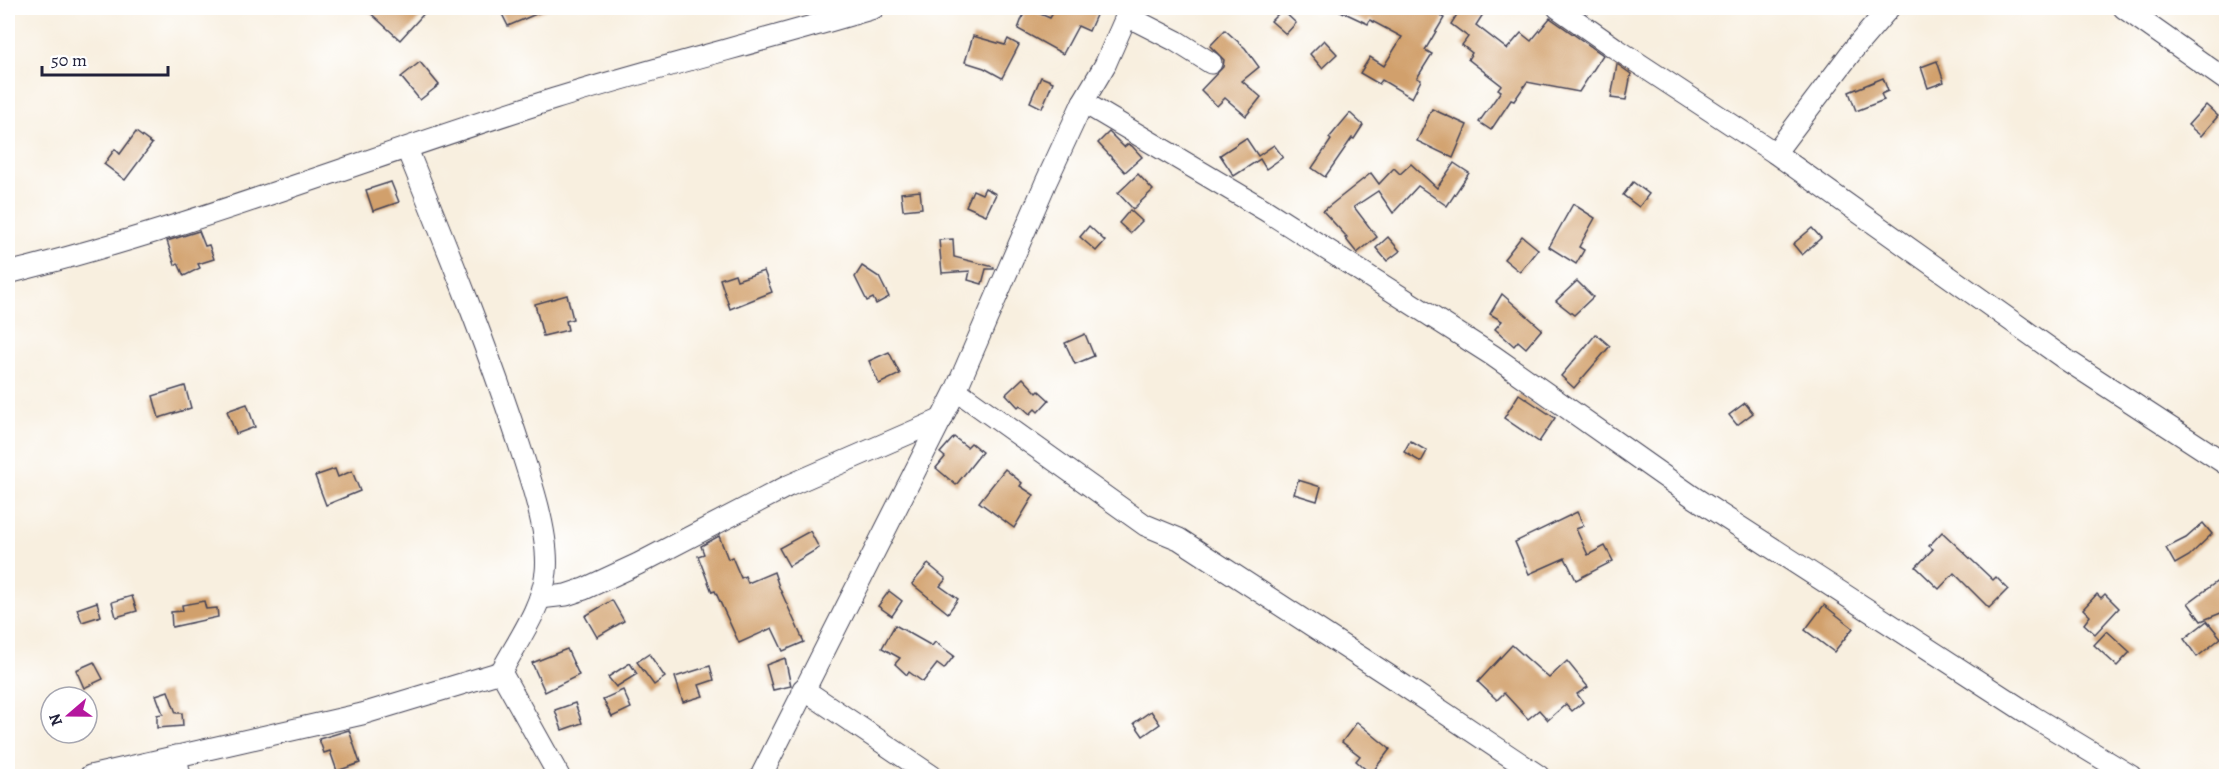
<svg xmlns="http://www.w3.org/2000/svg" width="2234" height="784" font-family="Alegreya,serif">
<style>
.building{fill:#d1a06c}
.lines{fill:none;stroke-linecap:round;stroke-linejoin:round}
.minor-casing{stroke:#424154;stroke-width:23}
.minor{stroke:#fff;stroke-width:21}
</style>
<rect width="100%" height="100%" fill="#fff"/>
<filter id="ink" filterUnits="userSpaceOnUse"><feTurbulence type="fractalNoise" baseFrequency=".0167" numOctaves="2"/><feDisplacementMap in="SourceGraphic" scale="12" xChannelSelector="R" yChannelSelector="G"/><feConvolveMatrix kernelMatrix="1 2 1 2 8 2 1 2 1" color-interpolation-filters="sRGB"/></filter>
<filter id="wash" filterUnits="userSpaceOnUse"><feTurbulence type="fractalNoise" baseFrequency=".008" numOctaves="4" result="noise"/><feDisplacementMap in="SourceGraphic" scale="24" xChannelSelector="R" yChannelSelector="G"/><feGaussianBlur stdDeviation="1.35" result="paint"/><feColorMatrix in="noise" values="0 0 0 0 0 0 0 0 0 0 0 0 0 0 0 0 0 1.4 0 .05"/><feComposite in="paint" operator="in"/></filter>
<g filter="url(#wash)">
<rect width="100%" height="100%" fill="#f8efdf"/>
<g id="blocks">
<!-- building -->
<g class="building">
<polygon points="365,8 429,8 400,40"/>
<polygon points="499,8 550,8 508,26"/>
<polygon points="1026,8 1050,18 1056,8 1084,8 1097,13 1089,31 1078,26 1063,54 1018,29"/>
<polygon points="1334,8 1427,8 1444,18 1425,50 1432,54 1417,78 1421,80 1412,98 1382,80 1379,84 1360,73 1370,57 1384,66 1402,37 1370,20 1368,24"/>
<polygon points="1461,8 1487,8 1476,25 1507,49 1521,33 1531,41 1550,18 1603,55 1579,92 1527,82 1514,101 1511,100 1491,130 1479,122 1501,91 1498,89 1501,85 1468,59 1472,53 1462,45 1468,37 1451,24"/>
<polygon points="1282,10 1296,23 1286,34 1271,21"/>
<polygon points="1225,30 1245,48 1259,67 1242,81 1261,97 1246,116 1225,98 1217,106 1201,90 1223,67 1224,60 1210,46"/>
<polygon points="973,36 1005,45 1008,39 1019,45 1002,78 984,68 965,62"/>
<polygon points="1324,40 1337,54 1322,68 1310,54"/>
<polygon points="1937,61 1944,82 1928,88 1921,67"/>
<polygon points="420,62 439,85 420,100 401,77"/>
<polygon points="1617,64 1631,74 1626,100 1611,98"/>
<polygon points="1041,77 1053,82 1042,108 1030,102"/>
<polygon points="1883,78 1888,91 1881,94 1884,100 1856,111 1849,92"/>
<polygon points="2206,105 2218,116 2201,136 2188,125"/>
<polygon points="1432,109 1467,125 1453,158 1417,141"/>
<polygon points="1350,113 1363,125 1354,139 1352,138 1325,177 1312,168 1331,140 1329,138"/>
<polygon points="136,132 152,144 125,180 104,164 115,149 120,154"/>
<polygon points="1109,132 1124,147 1128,144 1132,146 1142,157 1125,172 1098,143"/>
<polygon points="1246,138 1258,156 1274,145 1283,157 1266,169 1260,159 1234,176 1220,155"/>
<polygon points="1454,163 1469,173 1447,206 1418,186 1393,213 1378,191 1354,207 1377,237 1357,253 1345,238 1347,237 1323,211 1371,173 1379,184 1394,168 1400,174 1411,164 1437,188"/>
<polygon points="1138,174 1153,190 1133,209 1118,193"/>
<polygon points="391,182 399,202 373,211 366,190"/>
<polygon points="1633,182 1649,194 1639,207 1623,195"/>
<polygon points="985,188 996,194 986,215 966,206 973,190 982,194"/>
<polygon points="920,191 922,208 903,210 901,193"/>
<polygon points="1573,204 1595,218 1579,247 1584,250 1576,264 1549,247"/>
<polygon points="1130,210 1142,221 1130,233 1119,223"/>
<polygon points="1089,226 1105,241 1096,251 1080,237"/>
<polygon points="1812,228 1821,238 1802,255 1793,244"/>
<polygon points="199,231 205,246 209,245 214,259 198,264 200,268 184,276 178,263 175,265 167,241"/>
<polygon points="1522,236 1538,249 1520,272 1504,259"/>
<polygon points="1388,237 1400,251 1387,261 1376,248"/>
<polygon points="953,239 954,257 994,267 994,269 986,269 982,284 968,280 970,271 942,273 939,240"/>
<polygon points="862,266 879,277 889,297 876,304 873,298 867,301 855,277"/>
<polygon points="764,271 772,292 730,309 720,279 735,274 737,280"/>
<polygon points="1577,281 1593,297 1574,315 1556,301"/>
<polygon points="1502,294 1542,329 1526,348 1518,341 1514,346 1495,329 1502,321 1490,314"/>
<polygon points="567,295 573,319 566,321 568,330 543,336 535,304"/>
<polygon points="1085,334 1094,356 1075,364 1065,343"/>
<polygon points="1596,334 1610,346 1574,388 1561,376"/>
<polygon points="889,352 900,374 879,384 869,361"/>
<polygon points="1023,378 1037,393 1039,391 1049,400 1038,412 1035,409 1030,414 1020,405 1018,407 1006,394"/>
<polygon points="185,386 191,408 159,418 153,396"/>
<polygon points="1519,394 1555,418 1539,442 1504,418"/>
<polygon points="1745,403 1753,413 1737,425 1729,415"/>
<polygon points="247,404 255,427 236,434 227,411"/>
<polygon points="954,437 967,447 971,443 982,452 956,485 936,468 945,457 940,453"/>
<polygon points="1410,441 1427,451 1421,462 1404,452"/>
<polygon points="335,469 338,477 352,471 360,491 326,505 315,476"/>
<polygon points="1005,469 1022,483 1020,486 1034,495 1014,528 979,502"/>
<polygon points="1298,480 1321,487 1317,501 1294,494"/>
<polygon points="1577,512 1584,526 1576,529 1588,555 1605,546 1613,561 1576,580 1565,558 1529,574 1515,542"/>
<polygon points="2203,523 2212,534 2189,556 2175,564 2166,548 2186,538"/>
<polygon points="810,531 819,548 789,566 779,548"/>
<polygon points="1942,532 1993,580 1996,577 2008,589 1989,608 1954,573 1939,589 1916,567 1933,549 1929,546"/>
<polygon points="719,536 728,559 732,557 741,578 745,576 748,583 774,572 779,587 804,642 783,651 772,628 739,643 715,591 712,592 698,556 704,554 701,546"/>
<polygon points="928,564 946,579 940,586 958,599 948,613 912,584"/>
<polygon points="2226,575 2226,611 2201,621 2188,603"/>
<polygon points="889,591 902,601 892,616 878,606"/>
<polygon points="2097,594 2101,598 2105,594 2119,608 2095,634 2084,624 2090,616 2083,609"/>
<polygon points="132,596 137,611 116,617 112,602"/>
<polygon points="612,600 624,621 597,637 585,616"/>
<polygon points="204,601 206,609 217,608 218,617 172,627 171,612 183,611 182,605"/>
<polygon points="97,602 101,616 82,622 77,609"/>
<polygon points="1824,605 1853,628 1834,652 1805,630"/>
<polygon points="2207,621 2221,638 2197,657 2184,639"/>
<polygon points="895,625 932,646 935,642 954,656 944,669 937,664 923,682 909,672 907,675 895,664 900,658 882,648"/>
<polygon points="2107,631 2130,652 2117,666 2094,645"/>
<polygon points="1512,645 1549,678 1567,661 1588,687 1577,694 1583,702 1572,711 1566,704 1548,720 1539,710 1528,719 1504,693 1497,700 1478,682"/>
<polygon points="567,649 579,675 545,692 532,663"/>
<polygon points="649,654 665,677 654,685 637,662"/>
<polygon points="785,658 791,686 773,690 766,665"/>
<polygon points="94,662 103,679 84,688 76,670"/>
<polygon points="630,663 637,674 616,687 608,677"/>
<polygon points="710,666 714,680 699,685 703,696 683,702 675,677"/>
<polygon points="623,690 631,708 612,717 603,699"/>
<polygon points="168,691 176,713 182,713 183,726 157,728 157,715 163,714 156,695"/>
<polygon points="575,703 582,723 562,730 555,710"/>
<polygon points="1151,711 1160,724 1143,736 1134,723"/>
<polygon points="1357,722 1390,749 1371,774 1356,761 1360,756 1342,742"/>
<polygon points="349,730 360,763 337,771 330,751 324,753 319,739"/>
</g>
</g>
</g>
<g filter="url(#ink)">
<use href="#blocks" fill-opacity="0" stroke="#424154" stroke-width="1.5"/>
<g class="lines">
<defs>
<g id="minor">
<polyline points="1558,8 1615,48 1775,153 2065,359 2226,464"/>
<polyline points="2124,8 2226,80"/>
<polyline points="1127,16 1176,41 1211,63"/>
<polyline points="1083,102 1265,210 1492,355 1692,496 2032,716 2131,776"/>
<polyline points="1775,153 1853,50 1889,8"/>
<path d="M8,273C193,227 372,156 554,99C660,66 768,40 874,8"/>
<polyline points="956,390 1145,525 1179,539 1391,677 1539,776"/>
<polyline points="540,598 566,595 584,589 638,564 788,486 942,419"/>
<polyline points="501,672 559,776"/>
<polyline points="803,689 932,776"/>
<polyline points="176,756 180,776"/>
<path d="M90,776L362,714L501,672C518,640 542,608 546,572C550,534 528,471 516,435C484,338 445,243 407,149"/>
<polyline points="761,776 956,390 1046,182 1083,102 1105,65 1130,8"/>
</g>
</defs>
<!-- minor casing -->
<use href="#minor" class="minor-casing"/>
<!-- minor -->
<use href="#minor" class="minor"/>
</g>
</g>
<!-- margin -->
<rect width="2234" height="784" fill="none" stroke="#fff" stroke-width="30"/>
<!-- north arrow -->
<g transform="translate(69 715) rotate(250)"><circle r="28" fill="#ffffff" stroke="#a7a7b1" stroke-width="1.5"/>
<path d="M0-4.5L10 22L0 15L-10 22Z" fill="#b5179e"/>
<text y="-9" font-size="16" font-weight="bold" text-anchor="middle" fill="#22223b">N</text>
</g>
<!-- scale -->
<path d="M42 66v9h126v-9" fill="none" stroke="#22223b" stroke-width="3"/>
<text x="51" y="66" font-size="18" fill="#22223b" stroke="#ffffff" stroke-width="4.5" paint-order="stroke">50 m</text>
</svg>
